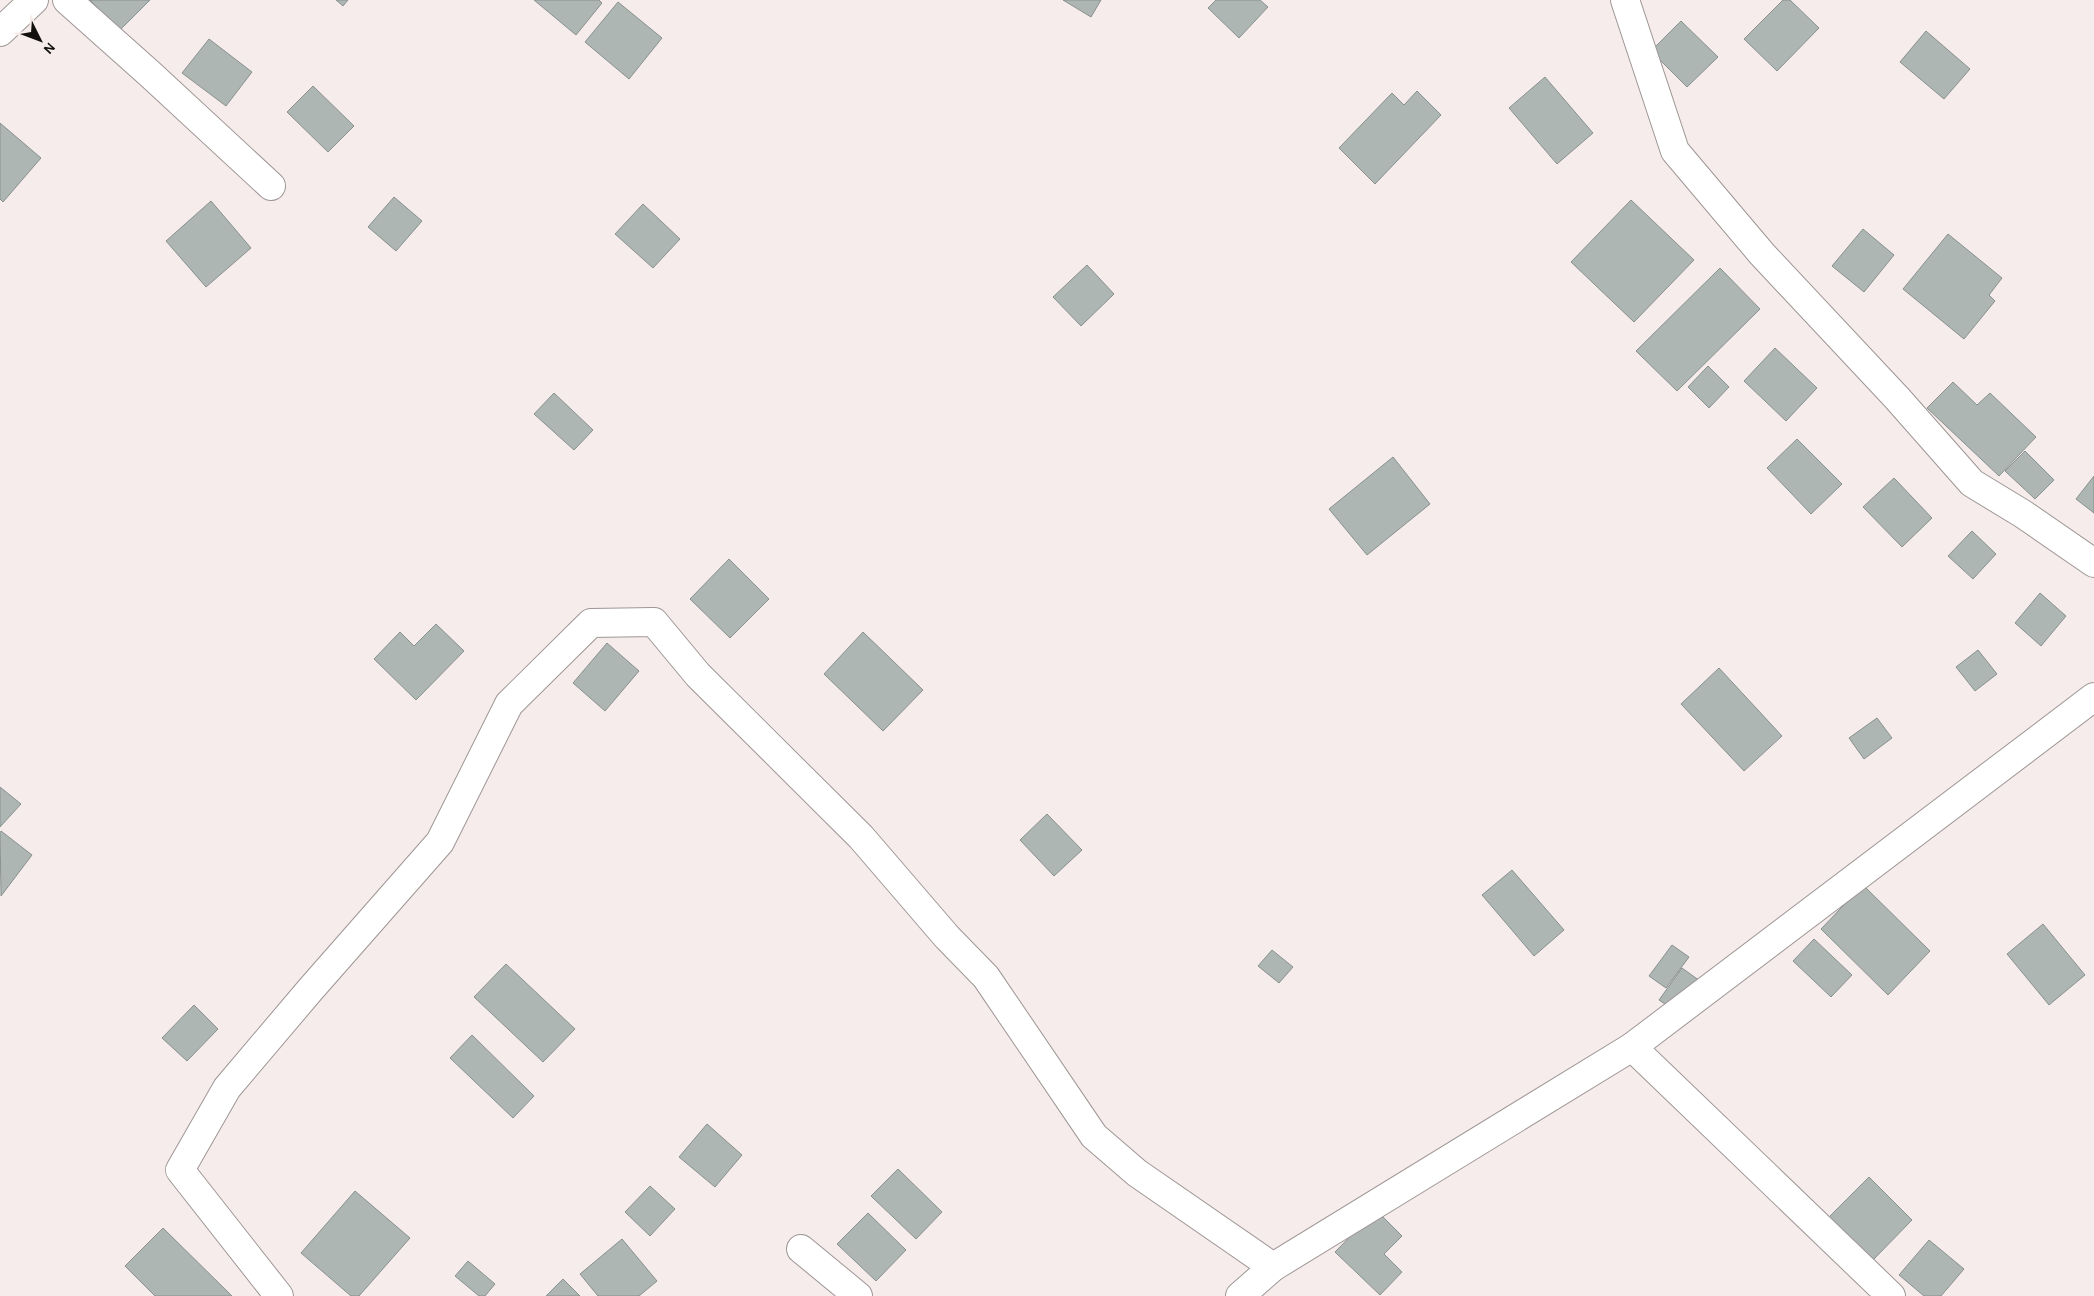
<svg xmlns="http://www.w3.org/2000/svg" width="2094" height="1296" font-family="'Alegreya Sans',sans-serif">
<style>
.building{fill:#aeb6b4;stroke:#88918f}
.lines{fill:none;stroke-linecap:round;stroke-linejoin:round}
.minor-casing{stroke:#9e9695;stroke-width:30}
.minor{stroke:#fff;stroke-width:28}
</style>
<rect width="100%" height="100%" fill="#f6ecec"/>
<!-- building -->
<g class="building">
<polygon points="90,0 150,0 120,30"/>
<polygon points="336,0 348,0 343,6"/>
<polygon points="534,0 599,0 602,3 576,35"/>
<polygon points="1063,0 1101,0 1091,17"/>
<polygon points="1216,0 1260,0 1268,7 1239,38 1208,8"/>
<polygon points="1783,0 1790,0 1819,28 1777,71 1744,39"/>
<polygon points="618,2 662,38 629,79 585,42"/>
<polygon points="1681,21 1718,57 1687,87 1651,51"/>
<polygon points="1926,31 1970,69 1944,99 1900,62"/>
<polygon points="209,39 252,72 226,106 182,73"/>
<polygon points="1545,77 1593,133 1557,164 1509,108"/>
<polygon points="313,86 354,126 328,152 287,112"/>
<polygon points="1417,91 1441,115 1375,184 1339,148 1392,93 1404,105"/>
<polygon points="0,123 41,158 3,202 0,199"/>
<polygon points="394,197 422,221 396,251 368,227"/>
<polygon points="1631,200 1694,260 1634,322 1571,262"/>
<polygon points="211,201 251,248 206,287 166,241"/>
<polygon points="643,204 680,239 653,268 615,234"/>
<polygon points="1863,229 1894,255 1864,292 1832,266"/>
<polygon points="1948,234 2002,278 1989,295 1995,301 1964,339 1903,289"/>
<polygon points="1087,265 1114,294 1081,326 1053,297"/>
<polygon points="1720,268 1760,309 1677,391 1636,351"/>
<polygon points="1775,348 1817,388 1786,421 1744,381"/>
<polygon points="1708,366 1729,387 1709,408 1688,387"/>
<polygon points="1953,382 1977,405 1990,393 2036,437 1999,476 1927,408"/>
<polygon points="554,393 593,430 574,450 534,414"/>
<polygon points="1797,439 1842,484 1811,514 1767,468"/>
<polygon points="2025,451 2054,480 2035,499 2005,471"/>
<polygon points="1393,457 1430,504 1367,555 1329,509"/>
<polygon points="2094,476 2094,513 2076,499"/>
<polygon points="1894,478 1932,518 1902,547 1863,507"/>
<polygon points="1972,531 1996,554 1973,579 1948,556"/>
<polygon points="729,559 769,599 730,638 690,599"/>
<polygon points="2040,593 2066,616 2041,646 2015,623"/>
<polygon points="436,624 464,651 416,700 374,659 400,632 414,646"/>
<polygon points="863,632 923,690 883,731 824,674"/>
<polygon points="607,643 639,671 605,711 573,683"/>
<polygon points="1978,650 1997,674 1975,691 1956,667"/>
<polygon points="1719,668 1782,736 1744,771 1681,704"/>
<polygon points="1877,718 1892,738 1864,759 1849,738"/>
<polygon points="0,787 21,804 0,827"/>
<polygon points="1047,814 1082,850 1054,876 1020,840"/>
<polygon points="1,831 32,855 1,896 0,833"/>
<polygon points="1512,870 1564,930 1534,956 1482,895"/>
<polygon points="1863,885 1930,951 1888,995 1821,929"/>
<polygon points="2043,924 2085,975 2049,1005 2007,954"/>
<polygon points="1814,939 1852,975 1831,997 1793,961"/>
<polygon points="1672,945 1689,957 1666,988 1649,976"/>
<polygon points="1272,950 1293,967 1279,983 1258,966"/>
<polygon points="506,964 575,1029 543,1062 474,997"/>
<polygon points="1682,968 1700,981 1677,1012 1659,1000"/>
<polygon points="194,1005 218,1029 187,1061 162,1038"/>
<polygon points="472,1035 534,1096 513,1118 450,1058"/>
<polygon points="707,1124 742,1155 715,1187 679,1157"/>
<polygon points="898,1169 942,1212 916,1239 871,1196"/>
<polygon points="1869,1177 1912,1220 1872,1261 1828,1218"/>
<polygon points="650,1186 675,1209 650,1236 625,1212"/>
<polygon points="355,1191 410,1238 359,1296 351,1296 301,1253"/>
<polygon points="1376,1210 1402,1236 1384,1254 1402,1272 1380,1295 1335,1252"/>
<polygon points="868,1213 906,1250 876,1281 837,1244"/>
<polygon points="163,1228 232,1296 155,1296 125,1266"/>
<polygon points="622,1239 657,1281 639,1296 598,1296 580,1274"/>
<polygon points="1929,1240 1964,1269 1941,1296 1924,1296 1899,1275"/>
<polygon points="468,1261 495,1284 485,1296 479,1296 455,1276"/>
<polygon points="563,1279 580,1296 546,1296"/>
</g>
<g class="lines">
<defs>
<g id="minor">
<polyline points="67,0 150,74 271,186"/>
<polyline points="1625,0 1675,151 1762,254 1897,398 1972,483 2023,514 2094,563"/>
<polyline points="0,32 34,0"/>
<polyline points="1632,1047 1891,1296"/>
<polyline points="801,1249 858,1296"/>
<polyline points="279,1296 180,1170 227,1088 310,990 440,842 509,704 591,623 654,622 698,675 861,837 947,937 986,977 1094,1136 1137,1173 1273,1267"/>
<polyline points="1240,1296 1273,1267 1632,1047 2094,697"/>
</g>
</defs>
<!-- minor casing -->
<use href="#minor" class="minor-casing"/>
<!-- minor -->
<use href="#minor" class="minor"/>
</g>
<!-- north arrow -->
<g transform="translate(40 40) rotate(132)" stroke="#f6ecec" stroke-width="4" paint-order="stroke">
<path d="M0-4L9 19L0 12L-9 19Z" fill="#120f0f"/>
<text y="-8" font-size="14" font-weight="bold" text-anchor="middle" fill="#120f0f">N</text>
</g>
</svg>
